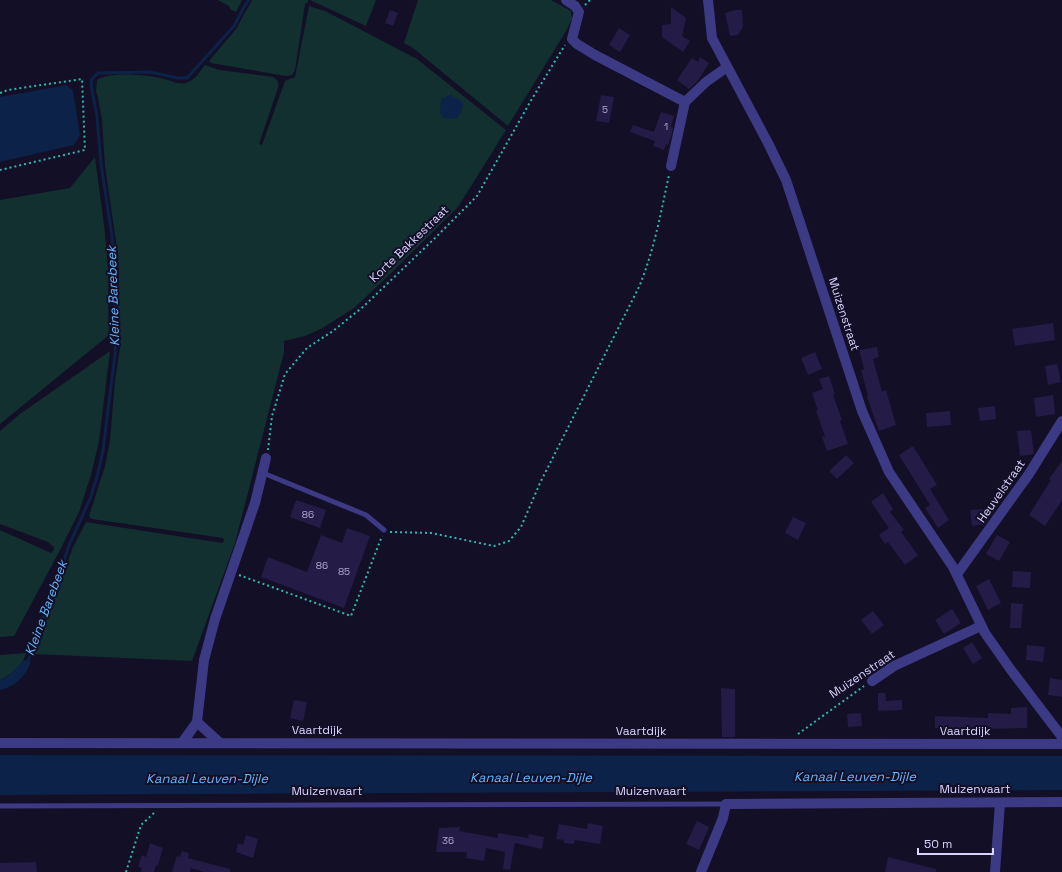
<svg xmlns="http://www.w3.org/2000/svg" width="1062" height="872" font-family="'Space Grotesk',sans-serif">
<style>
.green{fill:#12302f}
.water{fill:#0c2248}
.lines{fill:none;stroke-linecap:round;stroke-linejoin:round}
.stream{stroke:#0c2248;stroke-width:3}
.building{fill:#241b47}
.path{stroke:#2fb8b0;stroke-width:2;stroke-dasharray:2 3;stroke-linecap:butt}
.service{stroke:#3d3a85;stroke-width:5}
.minor{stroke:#3d3a85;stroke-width:10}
.labels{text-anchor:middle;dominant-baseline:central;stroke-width:4;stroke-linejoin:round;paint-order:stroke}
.number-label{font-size:10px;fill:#aca6d1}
.street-label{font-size:12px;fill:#d9d4ff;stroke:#130f26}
.water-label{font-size:13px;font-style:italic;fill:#62b6ff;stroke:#130f26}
</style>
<rect width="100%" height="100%" fill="#130f26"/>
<!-- green -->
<g class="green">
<polygon points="218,0 242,0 236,12 230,9 229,6"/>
<polygon points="252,0 308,0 308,2 305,4 295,70 292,75 286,76 211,63 209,61 236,29"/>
<polygon points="310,0 376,0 366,26"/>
<polygon points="418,0 551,0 571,11 572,19 566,31 508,126 413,48 404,43"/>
<path d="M309,6L325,11L417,59L506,130L458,207L385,279L354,308L321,329L305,336L284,341V352L235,543L192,661L34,654L73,547L86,522L222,543L224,541L223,538L92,519L89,516L105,466L110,441L115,380L120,348L117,320L119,274L118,255L105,167L102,120L98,98L96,91L97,80C111,71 148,75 164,79C173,81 179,86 188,82C196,79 200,71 205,65L219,70L273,77C278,80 279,83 278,88L259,144L262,145L285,81L295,77Z"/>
<path d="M95,157C99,190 105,224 107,258C110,284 107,309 109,335L0,424V200L70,188Z"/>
<polygon points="110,351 99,441 91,475 79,512 59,552 14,636 0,637 0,530 51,553 54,550 54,547 48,542 0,524 0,431 20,414"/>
<path d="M26,653C23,666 11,674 0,680V655Z"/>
</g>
<!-- water -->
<g class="water">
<polygon points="66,85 73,91 80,135 74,145 0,162 0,97"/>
<polygon points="450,95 460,100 463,104 461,112 456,119 444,118 440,113 441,99"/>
<path d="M24,660L31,661C26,676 15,687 0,690V680L8,676Z"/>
<polygon points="0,755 1062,756 1062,790 0,795"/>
</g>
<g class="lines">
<!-- stream -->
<polyline class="stream" points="25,664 28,661 70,543 90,499 97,477 103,450 115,354 115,304 112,236 101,164 97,116 91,85 92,79 98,73 150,72 178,78 187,78 234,26 244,7 249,0"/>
</g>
<!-- building -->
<g class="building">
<polygon points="671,7 686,18 682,36 690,41 683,52 662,37 662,25 671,24"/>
<polygon points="390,10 398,13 393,26 385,23"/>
<polygon points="736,10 742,10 743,27 738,35 730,36 725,13"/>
<polygon points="619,28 630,35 620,52 609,45"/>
<polygon points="700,57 709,63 697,82 689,89 677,80 692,58 698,62"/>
<polygon points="601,95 614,97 609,123 596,121"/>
<polygon points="661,112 674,116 671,127 673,128 671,137 668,145 666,144 664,150 653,146 655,141 630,132 633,125 654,132"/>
<polygon points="1053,323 1055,340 1015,346 1012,329"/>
<polygon points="877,347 879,357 873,359 882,392 886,390 896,425 879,431 867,397 868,396 861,370 864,369 859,350"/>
<polygon points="815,352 822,369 808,375 801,358"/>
<polygon points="1057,364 1061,382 1048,385 1045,366"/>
<polygon points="829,376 835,394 833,395 842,420 840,421 848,444 827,451 822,437 825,436 816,411 818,410 812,393 823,389 819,379"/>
<polygon points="1053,395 1055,414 1036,417 1034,398"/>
<polygon points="995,406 996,419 980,421 978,408"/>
<polygon points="950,411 951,425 927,427 926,413"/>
<polygon points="1031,430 1034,454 1020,456 1017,431"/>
<polygon points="913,446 937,485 930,489 949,520 938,528 925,508 930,505 899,455"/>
<polygon points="846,455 854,463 837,479 829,471"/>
<polygon points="1062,461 1062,500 1045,526 1029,515 1051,480 1049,479"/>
<polygon points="883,493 893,509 890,512 904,530 901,532 918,555 905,565 888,542 885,544 879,535 889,528 871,502"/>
<polygon points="296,500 326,510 320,528 290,517"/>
<polygon points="987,509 988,520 985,524 972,526 970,510"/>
<polygon points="793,517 806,523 798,540 785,533"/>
<polygon points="347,528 370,536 344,608 261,577 268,557 307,572 321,535 342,543"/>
<polygon points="997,535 1010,542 999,561 986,554"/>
<polygon points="1013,571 1031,572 1030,588 1012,587"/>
<polygon points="989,579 1001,603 988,610 976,586"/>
<polygon points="1011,603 1023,604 1021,628 1010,628"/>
<polygon points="952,609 961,623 944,634 935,620"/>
<polygon points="873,611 884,625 872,634 861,620"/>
<polygon points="972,642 982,658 973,664 963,648"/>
<polygon points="1027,645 1045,647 1043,662 1026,660"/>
<polygon points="1050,678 1062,680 1062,697 1048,695"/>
<polygon points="721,688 735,689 735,737 722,737"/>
<polygon points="878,693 885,693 886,701 902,700 902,710 878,711"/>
<polygon points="294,700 307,702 303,721 290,718"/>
<polygon points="1027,707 1027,728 981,729 981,731 935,728 935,716 988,718 988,713 1011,714 1011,708"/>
<polygon points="861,713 862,726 848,727 847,714"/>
<polygon points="697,821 709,827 699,850 686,844"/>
<polygon points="588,823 603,826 600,844 575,840 574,844 564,843 564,840 556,839 559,824 587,829"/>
<polygon points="460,827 459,831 498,838 498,833 528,838 529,834 544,837 542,849 515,843 510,870 503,869 505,852 486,848 484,861 466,858 467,852 436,852 439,828"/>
<polygon points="246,835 258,839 253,858 236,852 238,843 243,845"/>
<polygon points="150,843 163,848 158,865 156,865 154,872 141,872 142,868 138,867 142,855 146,857"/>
<polygon points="182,851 189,853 188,858 230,869 230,872 204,872 191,868 190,872 172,872 177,856 180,857"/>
<polygon points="888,857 936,869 936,872 885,872"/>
<polygon points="36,862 37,872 0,872 0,863"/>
</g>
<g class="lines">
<!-- path -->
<g class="path">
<polyline points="585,5 590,0"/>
<polyline points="0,93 8,90 82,79 85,150 0,170"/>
<polyline points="268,450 272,416 285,374 307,348 333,331 364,306 434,239 477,196 533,97 565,45"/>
<path d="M390,532L431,533L494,546L509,541L521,527L540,483L639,287C654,251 661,212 669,175"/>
<polyline points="239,575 351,616 382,536"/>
<polyline points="798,734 864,686"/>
<polyline points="126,872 141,825 154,813"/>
</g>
<!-- service -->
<g class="service">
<polyline points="263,473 366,515 384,530"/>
<polyline points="0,806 726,804"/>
</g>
<!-- minor -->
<g class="minor">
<polyline points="566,0 575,6 579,12 572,39 577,44 595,55 685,102 706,82 727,67"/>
<polyline points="708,0 712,38 768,143 786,180 862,411 889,472 953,567 985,633 1011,670 1062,737"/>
<polyline points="671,166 685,102"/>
<polyline points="957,574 1029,474 1062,421"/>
<polyline points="872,681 894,666 981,626"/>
<polyline points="197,722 204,660 215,619 255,503 266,458"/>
<polyline points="0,743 1062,744"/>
<polyline points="182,743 197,722 220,743"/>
<polyline points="701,872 723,818 726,804 1062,802"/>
<polyline points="995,872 1000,803"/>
</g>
</g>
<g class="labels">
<!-- number labels -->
<g class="number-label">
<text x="605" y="109">5</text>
<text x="666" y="126">1</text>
<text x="308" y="514">86</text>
<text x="322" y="565">86</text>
<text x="344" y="571">85</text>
<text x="448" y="840">36</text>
</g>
<!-- street labels -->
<g class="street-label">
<text transform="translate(409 244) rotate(-44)">Korte Bakkestraat</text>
<text transform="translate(844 314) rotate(72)">Muizenstraat</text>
<text transform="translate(1001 491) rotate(-55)">Heuvelstraat</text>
<text transform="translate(862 674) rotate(-34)">Muizenstraat</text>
<text x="317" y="730">Vaartdijk</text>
<text x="641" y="731">Vaartdijk</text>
<text x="965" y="731">Vaartdijk</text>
<text x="975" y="789">Muizenvaart</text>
<text x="327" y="791">Muizenvaart</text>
<text x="651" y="791">Muizenvaart</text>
</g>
<!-- water labels -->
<g class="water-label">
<text transform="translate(113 296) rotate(-92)">Kleine Barebeek</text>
<text transform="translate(46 608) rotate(-70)">Kleine Barebeek</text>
<text x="855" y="776">Kanaal Leuven-Dijle</text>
<text x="531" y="777">Kanaal Leuven-Dijle</text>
<text x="207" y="778">Kanaal Leuven-Dijle</text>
</g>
</g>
<!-- scale -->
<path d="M918 848v6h75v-6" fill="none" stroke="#d9d4ff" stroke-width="2"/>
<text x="924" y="848" font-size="12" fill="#d9d4ff" stroke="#130f26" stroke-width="3" paint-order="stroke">50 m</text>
</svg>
